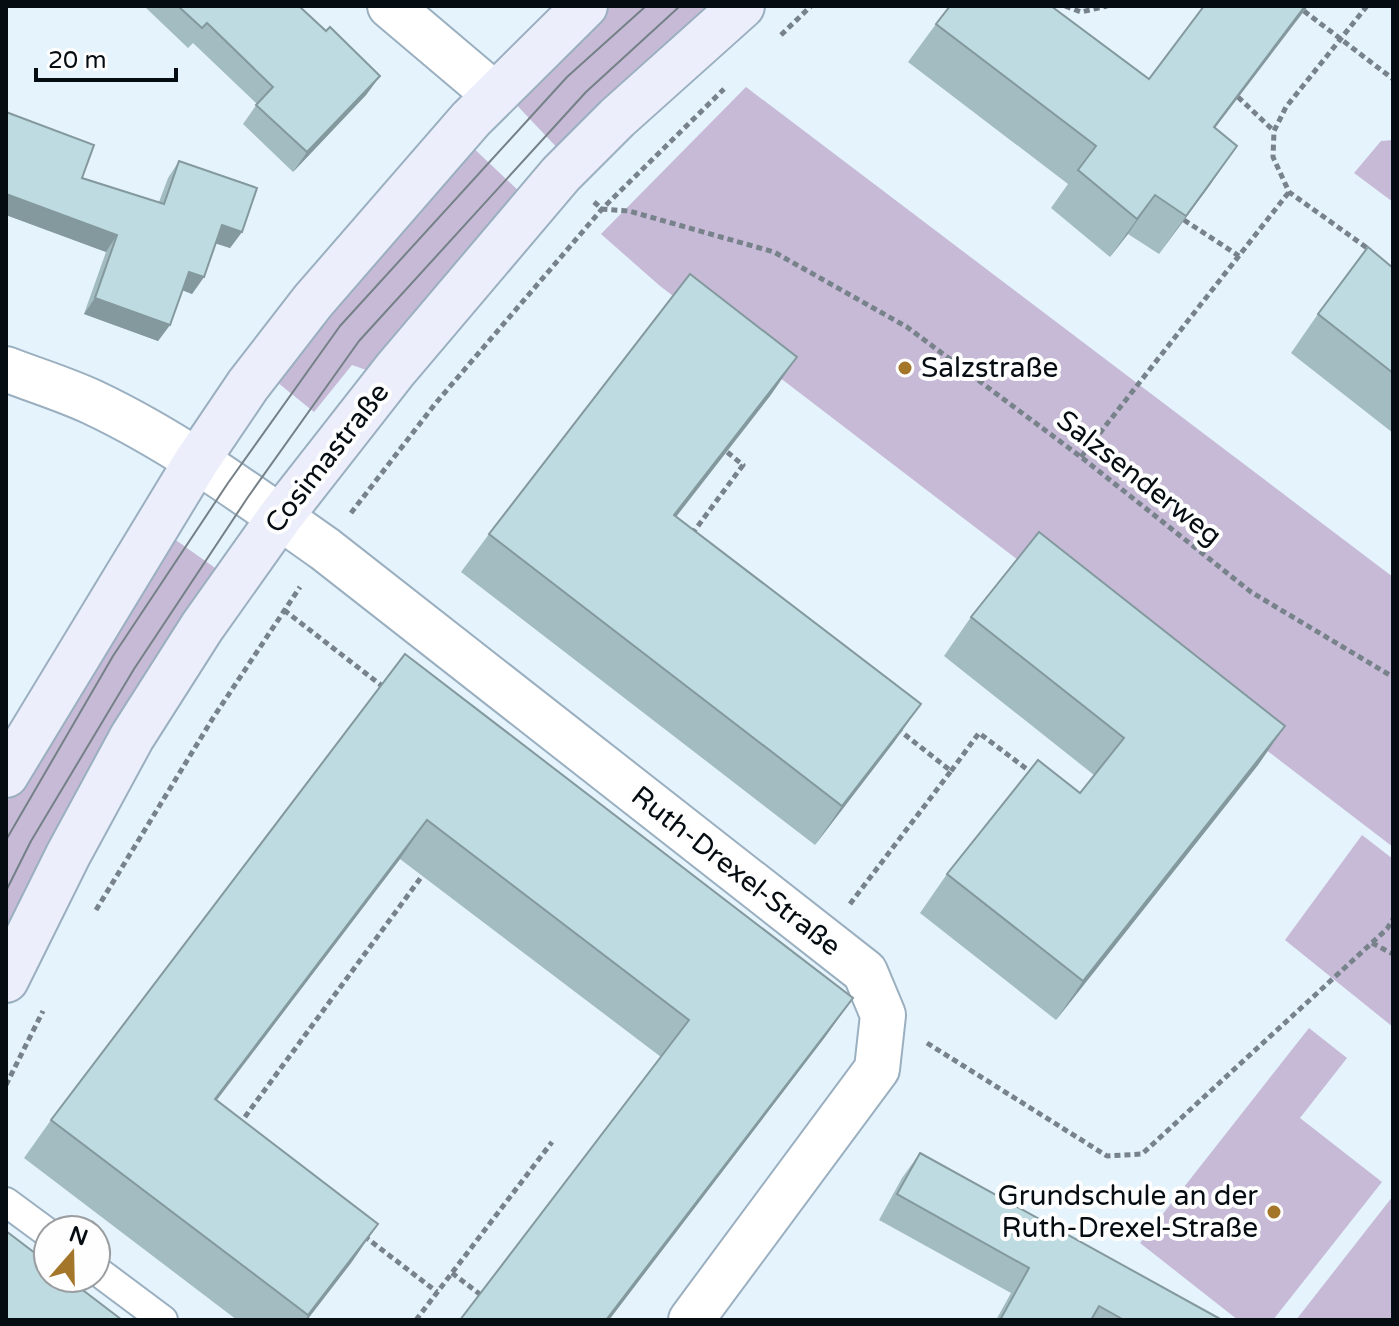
<svg xmlns="http://www.w3.org/2000/svg" width="1399" height="1326" font-family="'Varela Round',sans-serif">
<style>
.green{fill:#c6bad7}
.lines{fill:none;stroke-linecap:round;stroke-linejoin:round}
.service-casing{stroke:#9aafbf;stroke-width:32}
.minor-casing{stroke:#9aafbf;stroke-width:48}
.secondary-casing{stroke:#9aafbf;stroke-width:48}
.path{stroke:#77828a;stroke-width:5;stroke-dasharray:6 4;stroke-linecap:butt}
.service{stroke:#fff;stroke-width:28}
.minor{stroke:#fff;stroke-width:44}
.secondary{stroke:#eceffb;stroke-width:44}
.tram{stroke:#758087;stroke-width:2}
.wall{fill:#a3bcc1}
.shaded-wall{fill:#84999d}
.building{fill:#bddbe0;stroke:#84999d;stroke-width:2}
.poi-dot{fill:#a47629;stroke:#fefefe;stroke-width:3}
.labels{text-anchor:middle;dominant-baseline:central;stroke-width:8;stroke-linejoin:round;paint-order:stroke}
.poi-label{font-size:28px;fill:#060d12;stroke:#fefefe;text-anchor:start}
.street-label{font-size:28px;fill:#060d12;stroke:#fefefe}
</style>
<rect width="100%" height="100%" fill="#e5f3fd"/>
<!-- green -->
<g class="green">
<polygon points="608,6 717,6 563,154 511,99"/>
<polygon points="746,87 1393,577 1393,847 660,286 601,234"/>
<polygon points="1393,140 1393,202 1354,173 1381,141"/>
<polygon points="468,143 522,194 369,371 352,365 314,412 272,378"/>
<polygon points="170,536 218,570 6,938 6,804 34,750"/>
<polygon points="1362,835 1393,859 1393,1027 1285,940"/>
<polygon points="1309,1028 1347,1058 1300,1118 1382,1182 1273,1320 1238,1320 1140,1243"/>
<polygon points="1393,1196 1393,1320 1296,1320"/>
</g>
<g class="lines">
<defs>
<g id="service">
<polyline points="6,1202 48,1233"/>
<polyline points="96,1270 163,1320"/>
</g>
<g id="minor">
<polyline points="390,6 494,94"/>
<path d="M6,369C34,380 64,389 92,402C175,441 251,497 325,549L865,972L883,1015L877,1069L691,1320"/>
</g>
<g id="secondary">
<polyline points="6,775 196,462 248,385 313,301 471,119 585,6"/>
<polyline points="6,980 68,855 132,737 202,627 280,517 395,370 561,174 617,118 742,6"/>
</g>
</defs>
<!-- service casing -->
<use href="#service" class="service-casing"/>
<!-- minor casing -->
<use href="#minor" class="minor-casing"/>
<!-- secondary casing -->
<use href="#secondary" class="secondary-casing"/>
<!-- path -->
<g class="path">
<polyline points="1065,6 1081,12 1107,6"/>
<polyline points="1367,6 1286,107 1274,131 1273,157 1289,192 1370,250"/>
<polyline points="1304,11 1393,79"/>
<polyline points="781,35 811,6"/>
<polyline points="1238,97 1274,131"/>
<polyline points="594,202 602,209 629,211 774,252 907,327 1081,457 1251,592 1393,677"/>
<polyline points="1184,220 1239,256"/>
<polyline points="1081,457 1289,192"/>
<polyline points="351,513 435,404 602,209 724,89"/>
<polyline points="692,534 743,465 727,452"/>
<polyline points="284,610 386,689"/>
<polyline points="951,771 979,733 1032,773"/>
<polyline points="850,904 951,771 899,730"/>
<polyline points="96,910 213,718 300,587"/>
<polyline points="1372,943 1393,954"/>
<polyline points="927,1043 1107,1156 1142,1154 1387,929 1393,919"/>
<polyline points="6,1085 43,1011"/>
<polyline points="239,1125 425,872"/>
<polyline points="364,1236 437,1292"/>
<polyline points="452,1273 481,1295"/>
<polyline points="416,1320 552,1142"/>
</g>
<!-- service -->
<use href="#service" class="service"/>
<!-- minor -->
<use href="#minor" class="minor"/>
<!-- secondary -->
<use href="#secondary" class="secondary"/>
<!-- tram -->
<g class="tram">
<polyline points="6,840 113,656 228,483 340,326 567,77 646,6"/>
<polyline points="6,891 31,841 134,669 248,497 359,341 586,92 680,6"/>
</g>
</g>
<!-- wall -->
<g class="wall">
<polygon points="144,6 299,6 326,31 380,76 366,95 293,172 243,124 257,104 193,43 188,48"/>
<polygon points="936,24 1215,128 1210,185 1159,254 1128,234 1110,257 1051,208 1068,184 908,62"/>
<polygon points="6,112 82,178 159,202 168,178 179,161 242,232 230,248 216,243 204,277 192,294 182,290 170,325 158,341 84,314 106,252 6,215"/>
<polygon points="1393,268 1393,433 1291,353 1318,314"/>
<polygon points="797,357 770,396 676,517 921,704 894,742 815,845 461,572 489,534"/>
<polygon points="971,617 1285,726 1258,765 1056,1020 920,913 947,874 1080,793 1094,775 944,656"/>
<polygon points="405,654 853,998 825,1037 609,1320 460,1320 661,1057 400,859 216,1100 378,1224 351,1263 307,1320 237,1320 24,1158 51,1120"/>
<polygon points="920,1153 1222,1320 996,1320 1011,1293 879,1220 902,1178"/>
</g>
<!-- shaded-wall -->
<g class="shaded-wall">
<polygon points="1305,6 1308,6 1186,166 1214,127"/>
<polygon points="380,76 366,95 293,172 307,152"/>
<polygon points="1237,146 1210,185 1159,254 1186,216"/>
<polygon points="6,194 117,235 106,252 6,215"/>
<polygon points="1155,195 1128,234 1110,257 1137,219"/>
<polygon points="222,225 242,232 230,248 211,242"/>
<polygon points="189,272 204,277 192,294 177,288"/>
<polygon points="95,298 170,325 158,341 84,314"/>
<polygon points="797,357 770,396 647,554 674,515"/>
<polygon points="921,704 894,742 815,845 842,806"/>
<polygon points="1285,726 1258,765 1056,1020 1083,981"/>
<polygon points="427,820 400,859 188,1138 215,1099"/>
<polygon points="853,998 825,1037 609,1320 606,1320"/>
<polygon points="378,1224 351,1263 307,1320 305,1320"/>
</g>
<!-- building -->
<g class="building">
<polygon points="178,6 299,6 326,31 330,27 380,76 307,152 256,105 273,87 207,23 202,28"/>
<polygon points="950,6 1051,6 1149,79 1204,6 1305,6 1214,127 1237,146 1186,216 1155,195 1137,219 1078,170 1096,146 936,24"/>
<polygon points="6,112 94,145 82,178 164,204 179,161 257,188 242,232 222,225 204,277 189,272 170,325 95,298 117,235 6,194"/>
<polygon points="1368,247 1393,268 1393,373 1318,314"/>
<polygon points="690,274 797,357 674,515 921,704 842,806 489,534"/>
<polygon points="1039,532 1285,726 1083,981 947,874 1038,760 1080,793 1124,738 971,617"/>
<polygon points="405,654 853,998 606,1320 460,1320 689,1020 427,820 215,1099 378,1224 308,1315 51,1120"/>
<polygon points="920,1153 1222,1320 1124,1320 1099,1306 1091,1320 1000,1320 1029,1268 897,1194"/>
<polygon points="6,1231 48,1263 48,1278 67,1278 122,1320 6,1320"/>
</g>
<!-- markers -->
<g class="poi-dot">
<circle cx="905" cy="368" r="8"/>
<circle cx="1274" cy="1212" r="8"/>
</g>
<g class="labels">
<!-- poi labels -->
<g class="poi-label">
<text x="921" y="368">Salzstraße</text>
<text x="1258" y="1196" text-anchor="end">Grundschule an der<tspan x="1258" dy="32">Ruth-Drexel-Straße</tspan></text>
</g>
<!-- street labels -->
<g class="street-label">
<text transform="translate(327 458) rotate(-52)">Cosimastraße</text>
<text transform="translate(1139 478) rotate(38)">Salzsenderweg</text>
<text transform="translate(736 871) rotate(38)">Ruth-Drexel-Straße</text>
</g>
</g>
<!-- border -->
<rect width="1399" height="1326" fill="none" stroke="#060d12" stroke-width="16"/>
<!-- north arrow -->
<g transform="translate(72 1254) rotate(20)"><circle r="38" fill="#fefefe" stroke="#9b9ea0" stroke-width="2"/>
<path d="M0-6L14 30L0 20L-14 30Z" fill="#a47629"/>
<text y="-12" font-size="22" font-weight="bold" text-anchor="middle" fill="#060d12">N</text>
</g>
<!-- scale -->
<path d="M36 68v12h140v-12" fill="none" stroke="#060d12" stroke-width="4"/>
<text x="48" y="68" font-size="24" fill="#060d12" stroke="#fefefe" stroke-width="6" paint-order="stroke">20 m</text>
</svg>
